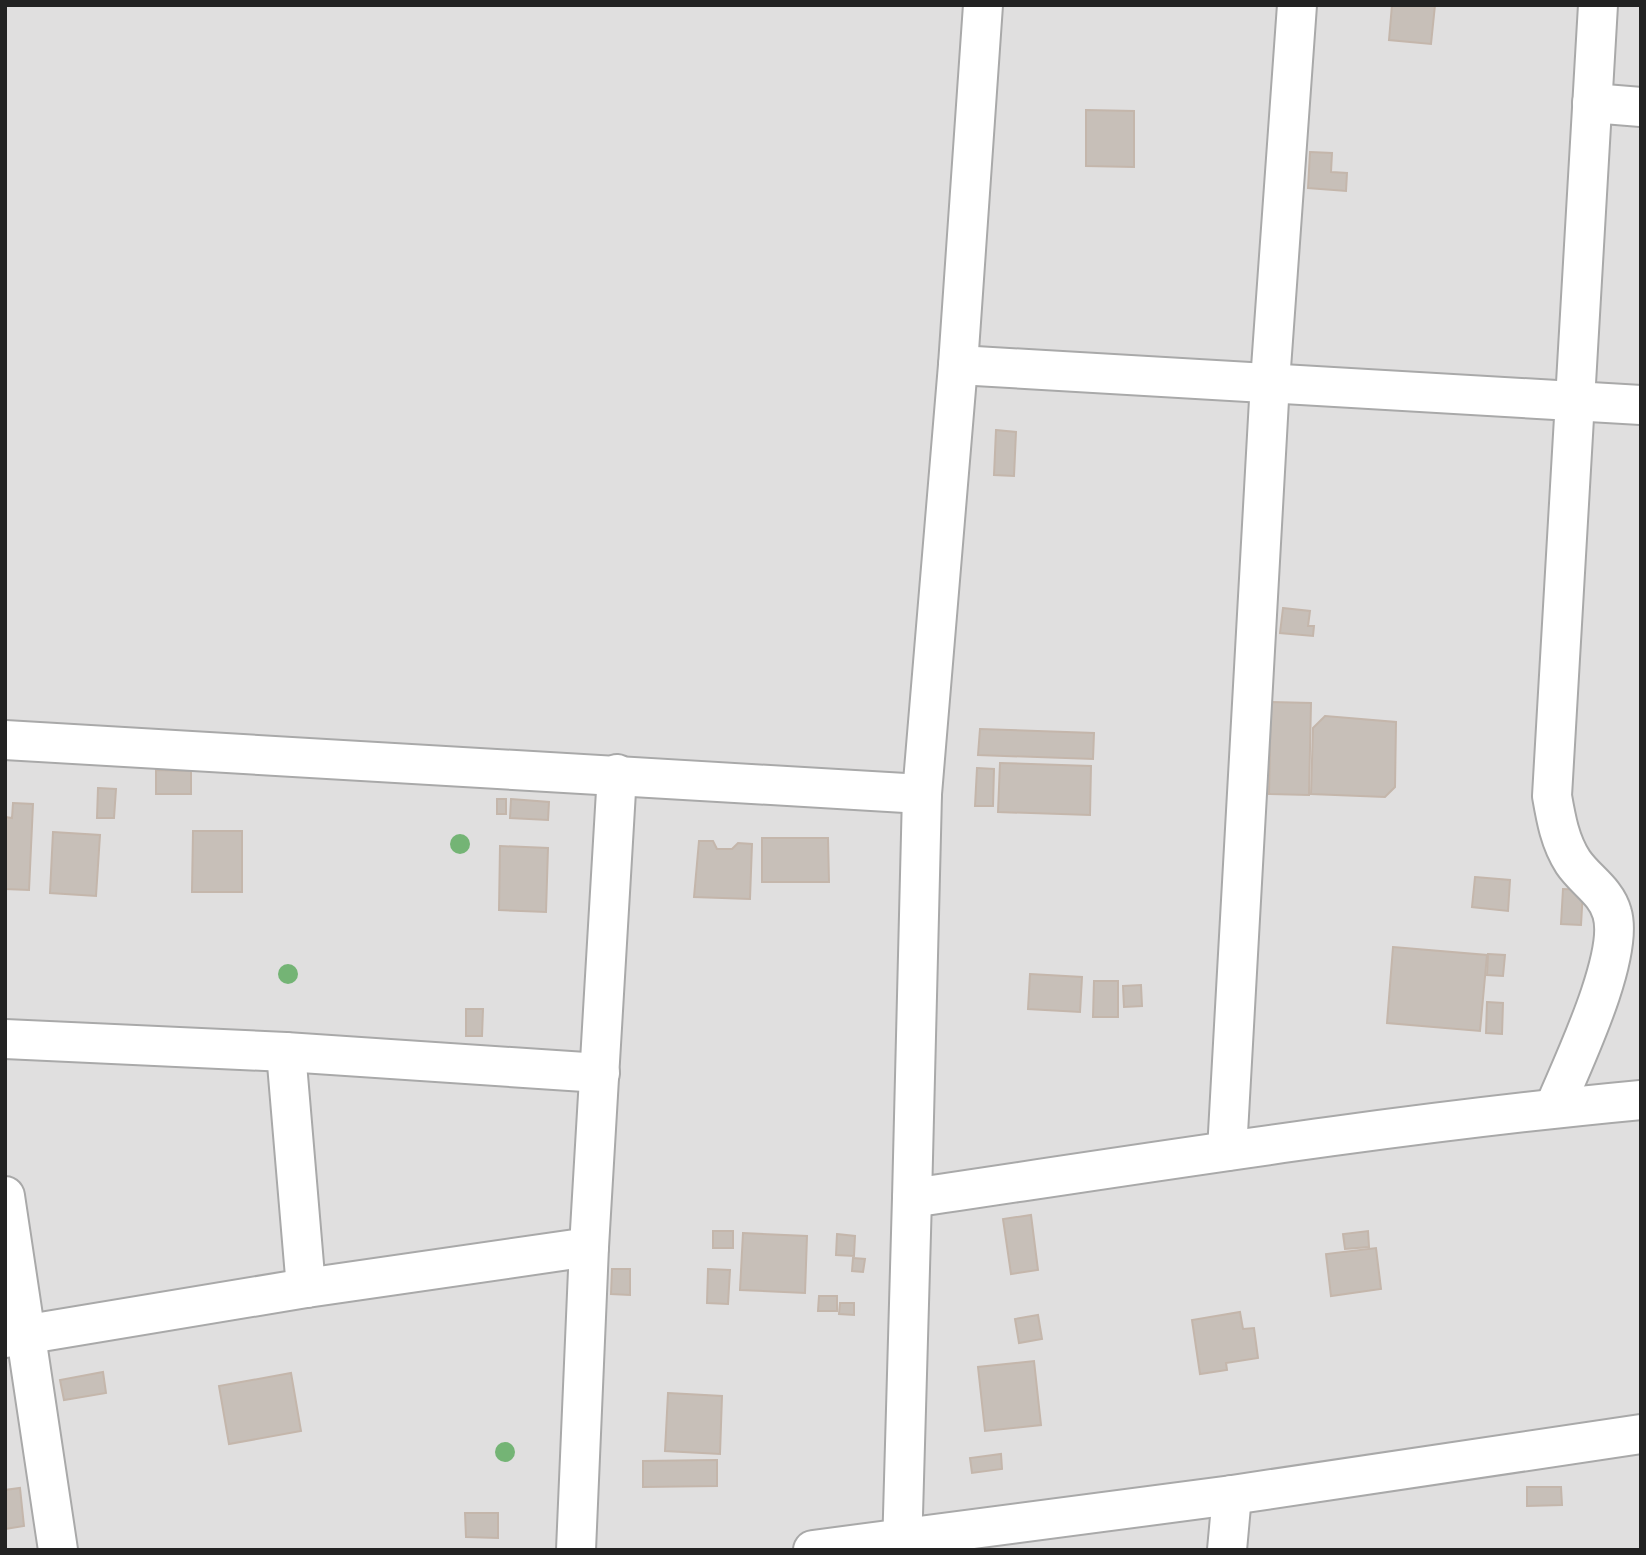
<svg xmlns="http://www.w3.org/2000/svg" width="1646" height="1555" font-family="Barlow,sans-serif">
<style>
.residential{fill:#e0dfdf}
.building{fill:#c7bfb8;stroke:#c4b6ab;stroke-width:2}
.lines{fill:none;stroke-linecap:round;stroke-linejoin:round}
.minor-casing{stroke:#a9a9a9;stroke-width:42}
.minor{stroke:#fff;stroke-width:38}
.tree{fill:#74b475}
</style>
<rect width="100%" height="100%" fill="#f2efe9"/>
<!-- residential -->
<rect class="residential" x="5" y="5" width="1636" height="1545"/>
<!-- building -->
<g class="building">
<polygon points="1392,5 1435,5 1431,44 1389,40"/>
<polygon points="1086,110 1134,111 1134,167 1086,166"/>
<polygon points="1310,152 1332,153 1331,172 1347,173 1346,191 1308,188"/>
<polygon points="996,430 1016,432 1014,476 994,475"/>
<polygon points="1283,608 1310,611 1308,626 1314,626 1313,636 1280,633"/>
<polygon points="1271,702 1311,703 1309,795 1269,794"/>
<polygon points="1325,716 1396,722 1395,787 1385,797 1311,794 1313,728"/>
<polygon points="980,729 1094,733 1093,759 978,755"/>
<polygon points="1000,763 1091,766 1090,815 998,812"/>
<polygon points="977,768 994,769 993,806 975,806"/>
<polygon points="156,770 191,771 191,794 156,794"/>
<polygon points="98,788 116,789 114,818 97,818"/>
<rect x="497" y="799" width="9" height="15"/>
<polygon points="511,799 549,802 548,820 510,818"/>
<polygon points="13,803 33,804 29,890 5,889 5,817 12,818"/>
<polygon points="193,831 242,831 242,892 192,892"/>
<polygon points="53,832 100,835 96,896 50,893"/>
<polygon points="762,838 828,838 829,882 762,882"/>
<polygon points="699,841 713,841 717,849 732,849 738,843 752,844 750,899 694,897"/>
<polygon points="500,846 548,848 546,912 499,910"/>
<polygon points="1475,877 1510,880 1508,911 1472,907"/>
<polygon points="1563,889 1583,890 1581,925 1561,924"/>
<polygon points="1393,947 1487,955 1480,1031 1387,1023"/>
<polygon points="1488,954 1505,955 1503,976 1487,975"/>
<polygon points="1030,974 1082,977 1080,1012 1028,1009"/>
<polygon points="1094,981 1118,981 1118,1017 1093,1017"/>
<polygon points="1141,985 1142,1006 1124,1007 1123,986"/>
<polygon points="1487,1002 1503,1003 1502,1034 1486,1033"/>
<polygon points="466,1009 483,1009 482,1036 466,1036"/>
<polygon points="1031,1215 1038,1270 1011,1274 1003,1219"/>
<rect x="713" y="1231" width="20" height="17"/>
<polygon points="1368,1231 1369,1247 1345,1249 1343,1234"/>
<polygon points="743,1233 807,1236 805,1293 740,1290"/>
<polygon points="837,1234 855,1236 854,1256 836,1255"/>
<polygon points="1376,1248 1381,1289 1331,1296 1326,1254"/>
<polygon points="853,1258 865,1259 863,1272 852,1271"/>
<polygon points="612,1269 630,1269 630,1295 611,1294"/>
<polygon points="708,1269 730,1270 728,1304 707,1303"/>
<polygon points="819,1296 837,1296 837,1311 818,1311"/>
<polygon points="840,1303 854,1303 854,1315 839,1314"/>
<polygon points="1240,1312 1243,1329 1254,1328 1258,1358 1226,1363 1227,1370 1200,1374 1192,1320"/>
<polygon points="1038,1315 1042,1339 1019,1343 1015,1319"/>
<polygon points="1034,1361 1041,1425 985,1431 978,1367"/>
<polygon points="103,1372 106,1393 64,1400 60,1380"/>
<polygon points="291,1373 301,1431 229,1444 219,1386"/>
<polygon points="668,1393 722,1396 720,1454 665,1451"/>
<polygon points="1001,1454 1002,1469 972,1473 970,1458"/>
<polygon points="717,1460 717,1486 643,1487 643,1461"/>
<polygon points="1527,1487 1561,1487 1562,1505 1527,1506"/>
<polygon points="20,1488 24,1526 5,1529 5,1490"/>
<polygon points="465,1513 498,1513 498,1538 466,1537"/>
</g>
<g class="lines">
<defs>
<g id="minor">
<path d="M983,5L958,365L922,794L912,1198C1154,1162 1397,1123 1641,1100"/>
<polyline points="1592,103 1641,107"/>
<polyline points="958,365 1641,405"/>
<polyline points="5,740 922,794"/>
<polyline points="5,1039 286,1052 600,1073"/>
<polyline points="286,1052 306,1288"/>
<path d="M1554,1108C1572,1065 1625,956 1612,913C1606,891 1585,880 1573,862C1560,842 1556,819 1552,796L1598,5"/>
<polyline points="1227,1151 1270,382 1297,5"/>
<polyline points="5,1196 58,1550"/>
<polyline points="5,1338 306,1288 589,1247 617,774"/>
<polyline points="576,1550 589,1247"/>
<polyline points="813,1550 1232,1495 1641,1434"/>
<polyline points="902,1550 912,1198"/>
<polyline points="1227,1550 1232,1495"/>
</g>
</defs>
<!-- minor casing -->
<use href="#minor" class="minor-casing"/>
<!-- minor -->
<use href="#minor" class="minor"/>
</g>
<!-- trees -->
<g class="tree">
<circle cx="460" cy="844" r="10"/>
<circle cx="288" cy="974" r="10"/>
<circle cx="505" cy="1452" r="10"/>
</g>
<!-- border -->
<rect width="1646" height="1555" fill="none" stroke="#222222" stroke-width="14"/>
</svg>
